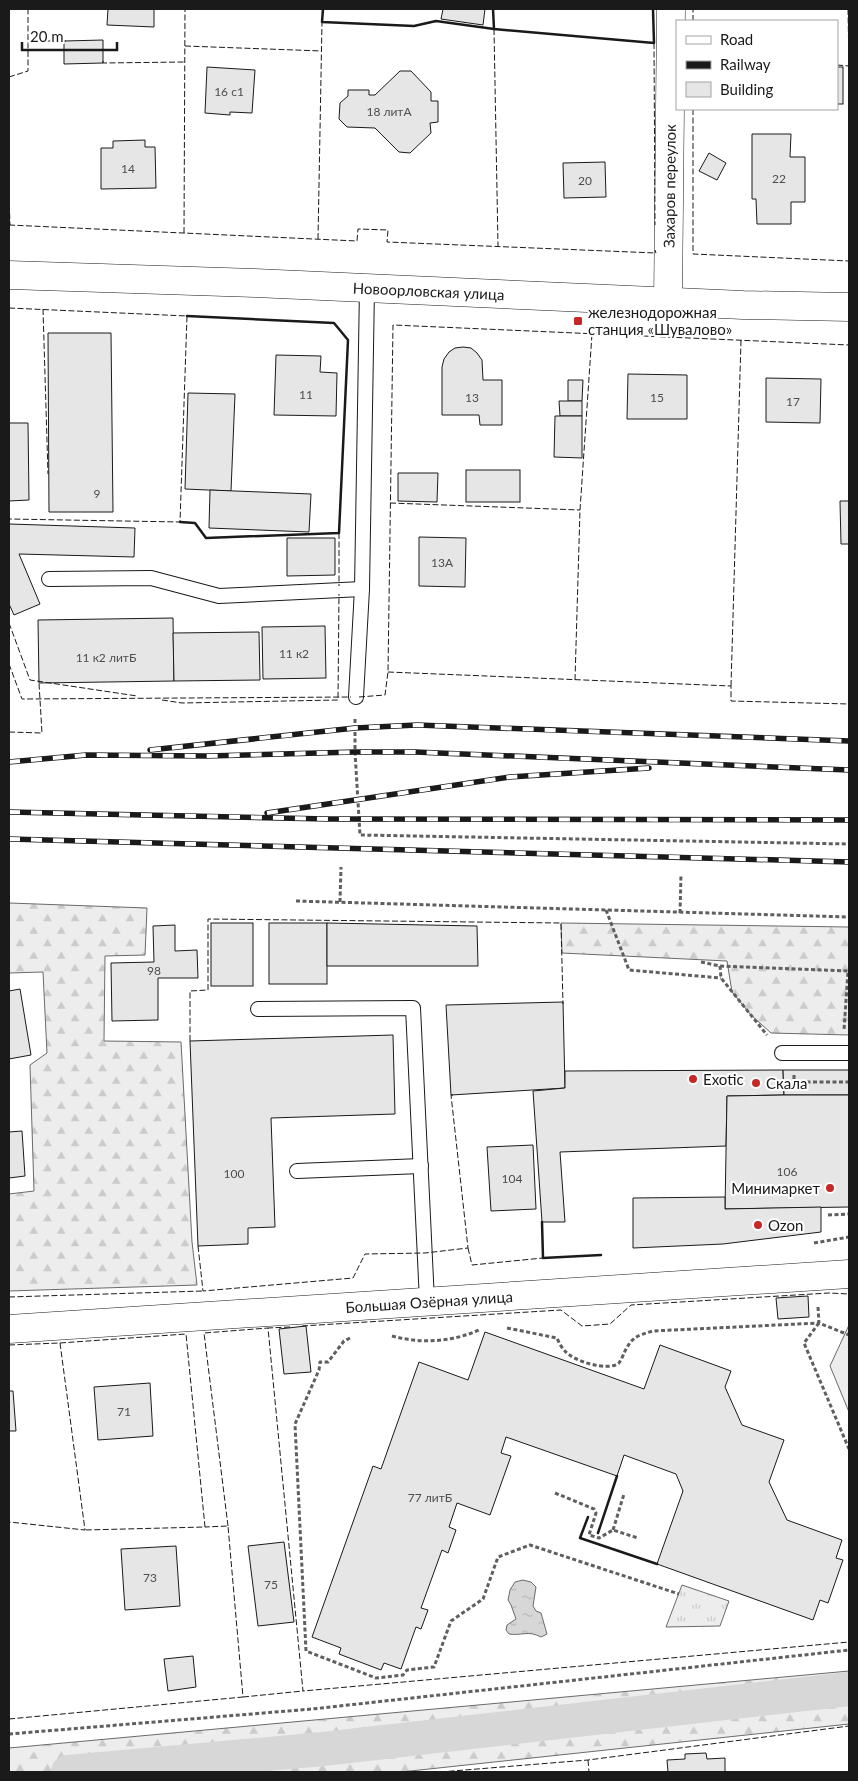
<svg xmlns="http://www.w3.org/2000/svg" width="858" height="1781" font-family="Lato,sans-serif">
<style>
.grass{fill:url(#grass-tufts);stroke:#6a6a6a}
.forest{fill:url(#forest-firs);stroke:#6a6a6a}
.built{fill:#ededed;stroke:#6a6a6a}
.water{fill:url(#water-ripples);stroke:#6a6a6a}
.lines{fill:none;stroke-linecap:round;stroke-linejoin:round}
.canal{stroke:#d7d7d7;stroke-width:34}
.building{fill:#e6e6e6;stroke:#1a1a1a}
.service-casing{stroke:#1a1a1a;stroke-width:16}
.minor-casing{stroke:#1a1a1a;stroke-width:29}
.tertiary-casing{stroke:#1a1a1a;stroke-width:29}
.path{stroke:#5f5f5f;stroke-width:3;stroke-dasharray:4 2.5;stroke-linecap:butt}
.service{stroke:#fff;stroke-width:14}
.minor{stroke:#fff;stroke-width:28}
.tertiary{stroke:#fff;stroke-width:28}
.rail-casing{stroke:#1a1a1a;stroke-width:5.5}
.rail{stroke:#fff;stroke-width:4;stroke-dasharray:11;stroke-linecap:butt}
.fence{stroke:#1a1a1a;stroke-width:1;stroke-dasharray:6 2.5;stroke-linecap:butt}
.wall{stroke:#1a1a1a;stroke-width:2.5}
.poi-dot{fill:#c62828;stroke:#fff;stroke-width:2}
.labels{text-anchor:middle;dominant-baseline:central;stroke-width:4;stroke-linejoin:round;paint-order:stroke}
.number-label{font-size:12px;fill:#4d4d4d}
.street-label{font-size:15px;fill:#1a1a1a;stroke:#fff}
.poi-label{font-size:15px;fill:#1a1a1a;stroke:#fff;text-anchor:start}
</style>
<defs>
<pattern id="grass-tufts" width="24" height="20" patternUnits="userSpaceOnUse" patternTransform="scale(1.25)"><rect width="24" height="20" fill="#ededed"/><path d="M3 7l-1-3M5 7V3M7 7l1-3M15 17l-1-3M17 17v-4M19 17l1-3" fill="none" stroke="#cbcbcb"/></pattern>
<pattern id="forest-firs" width="22" height="20" patternUnits="userSpaceOnUse" patternTransform="scale(1.25)"><rect width="22" height="20" fill="#ededed"/><path d="M5 1l3.5 6h-7zM16 11l3.5 6h-7z" fill="#cbcbcb"/></pattern>
<pattern id="water-ripples" width="26" height="14" patternUnits="userSpaceOnUse" patternTransform="scale(1.25)"><rect width="26" height="14" fill="#d7d7d7"/><path d="M2 4q2-2 4 0t4 0M15 11q2-2 4 0t4 0" fill="none" stroke="#b8b8b8"/></pattern>
</defs>
<rect width="100%" height="100%" fill="#fff"/>
<!-- grass -->
<polygon class="grass" points="682,1585 729,1601 720,1626 666,1627"/>
<!-- forest -->
<g class="forest">
<polygon points="9,903 147,908 145,955 105,956 104,1041 181,1042 192,1242 197,1285 9,1291 9,1194 34,1191 30,1065 47,1053 43,972 9,973"/>
<polygon points="561,923 849,927 849,1035 771,1033 751,1015 732,992 727,961 562,953"/>
<polygon points="849,1671 849,1724 401,1772 9,1772 9,1748"/>
</g>
<!-- built -->
<polygon class="built" points="849,1325 849,1412 830,1366"/>
<!-- water -->
<path class="water" d="M523,1580L531,1582L536,1587L533,1606L536,1611L541,1613L547,1634L541,1637C528,1630 522,1636 509,1634L506,1630L507,1625L516,1619L511,1605L508,1600L510,1590L515,1582Z"/>
<g class="lines">
<!-- canal -->
<polyline class="canal" points="68,1772 323,1749 849,1689"/>
</g>
<!-- building -->
<g class="building">
<polygon points="108,9 154,9 154,27 107,25"/>
<polygon points="443,9 485,9 483,25 441,19"/>
<polygon points="103,40 103,63 64,64 64,41"/>
<polygon points="207,67 255,70 252,113 230,112 230,115 205,113"/>
<rect x="837" y="67" width="6" height="37"/>
<polygon points="400,71 411,71 431,92 431,101 438,101 438,122 430,123 431,133 410,153 399,152 375,128 347,127 339,119 340,103 348,96 348,90 369,90 369,95 375,95"/>
<polygon points="752,134 791,134 790,157 805,157 805,202 791,202 791,224 757,224 756,199 752,199"/>
<polygon points="145,140 145,147 155,147 156,188 101,189 101,148 113,148 113,141"/>
<polygon points="709,153 726,163 717,180 699,171"/>
<polygon points="605,162 606,197 564,198 563,163"/>
<polygon points="48,333 111,333 113,512 49,512"/>
<polygon points="463,347 471,348 477,353 482,360 483,380 502,380 502,425 480,425 479,415 442,415 442,367 444,359 449,352 455,348"/>
<polygon points="276,355 321,356 320,372 337,373 336,416 274,415"/>
<polygon points="628,374 687,375 687,419 627,419"/>
<polygon points="766,378 821,379 820,423 766,422"/>
<polygon points="568,380 583,380 582,401 568,401"/>
<polygon points="188,393 235,394 231,491 185,489"/>
<polygon points="559,401 582,401 582,416 560,416"/>
<polygon points="555,416 582,416 582,458 554,457"/>
<polygon points="9,423 28,423 29,500 9,501"/>
<rect x="466" y="470" width="54" height="32"/>
<polygon points="398,473 438,473 437,502 398,501"/>
<polygon points="210,490 311,494 309,532 209,528"/>
<polygon points="840,501 849,501 849,544 841,544"/>
<polygon points="9,524 135,528 134,557 19,554 40,604 14,615 9,604"/>
<polygon points="419,537 466,538 465,587 419,586"/>
<polygon points="287,538 335,538 335,575 287,576"/>
<polygon points="173,618 174,681 39,683 38,620"/>
<polygon points="325,626 326,678 263,679 262,627"/>
<polygon points="259,632 260,680 174,681 173,633"/>
<rect x="211" y="923" width="42" height="63"/>
<rect x="269" y="923" width="58" height="61"/>
<polygon points="327,923 477,926 478,966 327,966"/>
<polygon points="175,925 175,951 197,950 198,978 158,978 158,1020 112,1021 111,963 154,962 153,926"/>
<polygon points="20,989 31,1055 9,1059 9,991"/>
<polygon points="563,1002 565,1088 451,1095 446,1005"/>
<polygon points="393,1035 395,1114 271,1118 275,1227 248,1228 248,1244 198,1246 190,1041"/>
<polygon points="783,1070 784,1095 727,1096 726,1146 560,1152 565,1222 542,1222 533,1091 565,1088 565,1071"/>
<polygon points="783,1070 849,1070 849,1095 784,1095"/>
<polygon points="784,1095 849,1095 849,1207 725,1209 727,1096"/>
<polygon points="22,1131 25,1176 9,1178 9,1132"/>
<polygon points="533,1145 536,1209 491,1211 487,1147"/>
<polygon points="725,1197 725,1209 821,1207 821,1232 723,1244 633,1248 633,1198"/>
<polygon points="808,1296 809,1317 778,1319 776,1298"/>
<polygon points="306,1326 311,1372 284,1374 279,1329"/>
<polygon points="485,1332 644,1389 660,1345 731,1371 725,1387 742,1425 784,1440 769,1482 787,1520 842,1540 836,1558 843,1560 828,1603 820,1600 813,1620 657,1564 683,1491 676,1474 624,1455 617,1476 506,1437 501,1453 511,1456 490,1515 457,1503 449,1527 456,1530 448,1553 442,1550 421,1608 428,1610 421,1629 416,1627 401,1669 384,1663 381,1670 339,1654 341,1648 312,1637 373,1466 381,1469 419,1362 468,1380"/>
<polygon points="150,1383 153,1436 98,1440 94,1387"/>
<polygon points="9,1391 13,1391 16,1431 9,1431"/>
<polygon points="284,1542 294,1622 258,1626 248,1546"/>
<polygon points="176,1546 180,1606 125,1610 121,1549"/>
<polygon points="193,1656 196,1687 168,1691 164,1659"/>
<polygon points="706,1753 707,1759 725,1758 725,1772 668,1772 667,1760 685,1759 685,1754"/>
</g>
<g class="lines">
<defs>
<g id="service">
<polyline points="49,579 151,578 219,596 362,589"/>
<polyline points="356,697 362,589 367,288"/>
<polyline points="258,1009 413,1008 427,1301"/>
<polyline points="782,1053 849,1053"/>
<polyline points="297,1171 421,1166"/>
</g>
<g id="minor">
<path id="s1" d="M668,302L671,9"/>
</g>
<g id="tertiary">
<path id="s2" d="M9,275L255,283L743,305L849,307"/>
<path id="s3" d="M9,1329L849,1274"/>
</g>
</defs>
<!-- service casing -->
<use href="#service" class="service-casing"/>
<!-- minor casing -->
<use href="#minor" class="minor-casing"/>
<!-- tertiary casing -->
<use href="#tertiary" class="tertiary-casing"/>
<!-- path -->
<g class="path">
<polyline points="355,719 355,752 360,835 849,844"/>
<polyline points="296,901 849,917"/>
<polyline points="340,902 341,867"/>
<polyline points="606,910 629,970 721,978"/>
<polyline points="680,913 681,875"/>
<polyline points="701,962 720,966 848,971 844,1030"/>
<polyline points="720,966 721,978 767,1035"/>
<polyline points="794,1075 794,1082 849,1082"/>
<polyline points="828,1215 849,1214"/>
<polyline points="814,1243 849,1237"/>
<polyline points="818,1307 819,1323 849,1335"/>
<polyline points="819,1323 804,1343 849,1449"/>
<path d="M507,1328L557,1338C559,1343 562,1348 565,1351C573,1361 608,1372 619,1363C621,1360 623,1356 624,1353C632,1337 636,1336 653,1331L819,1323"/>
<path d="M392,1336C421,1344 452,1342 479,1330"/>
<polyline points="350,1338 344,1341 328,1362 320,1362 319,1370 295,1424 306,1651 376,1678 403,1675 407,1670 434,1667 451,1621 483,1599 498,1557 530,1545 679,1594"/>
<polyline points="555,1493 594,1509 596,1513 589,1535 599,1538 613,1530 638,1538"/>
<polyline points="613,1530 624,1494"/>
<polyline points="9,1734 312,1709 849,1650"/>
</g>
<!-- service -->
<use href="#service" class="service"/>
<!-- minor -->
<use href="#minor" class="minor"/>
<!-- tertiary -->
<use href="#tertiary" class="tertiary"/>
<defs>
<g id="rail">
<polyline points="150,750 355,728 417,725 849,741"/>
<polyline points="9,762 86,755 207,756 355,752 415,752 849,770"/>
<polyline points="9,812 328,819 849,820"/>
<polyline points="267,813 510,777 649,768"/>
<polyline points="9,839 849,862"/>
</g>
</defs>
<!-- rail casing -->
<use href="#rail" class="rail-casing"/>
<!-- rail -->
<use href="#rail" class="rail"/>
<!-- fence -->
<g class="fence">
<polyline points="848,9 849,68"/>
<polyline points="693,21 693,9"/>
<polyline points="494,29 498,246"/>
<polyline points="29,41 66,41"/>
<polyline points="654,43 655,225"/>
<polyline points="185,46 322,51"/>
<polyline points="103,61 103,63 185,62"/>
<polyline points="837,65 849,66"/>
<polyline points="9,77 28,71 28,9"/>
<polyline points="693,109 693,254 849,261"/>
<polyline points="9,196 10,225"/>
<polyline points="9,225 357,241 358,229 388,230 387,242 656,253 655,250"/>
<polyline points="184,233 185,9"/>
<polyline points="318,239 322,22"/>
<polyline points="9,308 187,316 180,522 9,519"/>
<polyline points="43,309 48,474"/>
<polyline points="390,503 580,510"/>
<polyline points="339,533 339,586"/>
<polyline points="9,623 30,680 137,696"/>
<polyline points="9,664 22,699 351,697"/>
<polyline points="388,672 731,686 731,701 849,704"/>
<polyline points="575,680 580,510 592,334"/>
<polyline points="731,686 741,340"/>
<polyline points="359,697 385,695 388,672 393,325 849,345"/>
<polyline points="162,700 182,703 338,700 339,594"/>
<polyline points="9,732 42,733 39,683"/>
<polyline points="190,1041 190,991 208,990 208,919 561,923 563,1004"/>
<polyline points="198,1246 203,1291 353,1278 365,1254 425,1253 468,1248 451,1095 455,1095"/>
<polyline points="468,1248 472,1265 543,1258"/>
<polyline points="9,1297 203,1291"/>
<polyline points="302,1326 561,1310 582,1326 610,1324 631,1305 829,1293 849,1294"/>
<polyline points="290,1327 268,1328 303,1691 849,1642"/>
<polyline points="60,1343 186,1334 205,1527 85,1530"/>
<polyline points="9,1345 60,1343 85,1530 9,1522"/>
<polyline points="228,1526 204,1333 268,1328"/>
<polyline points="243,1697 303,1691"/>
<polyline points="9,1719 243,1697 228,1526 205,1527"/>
<polyline points="588,1760 589,1772"/>
<polyline points="440,1772 588,1760 849,1726"/>
</g>
<!-- wall -->
<g class="wall">
<polyline points="323,9 322,22 414,26 436,21 494,29 654,43 653,9"/>
<polyline points="493,9 494,29"/>
<polyline points="180,522 195,523 206,538 339,533 348,340 334,323 187,316"/>
<polyline points="542,1222 543,1258 601,1255"/>
<polyline points="588,1517 580,1538 657,1564"/>
<polyline points="598,1533 617,1476"/>
</g>
</g>
<!-- markers -->
<g class="poi-dot">
<rect x="573" y="316" width="10" height="10" rx="2.5"/>
<circle cx="693" cy="1079" r="5"/>
<circle cx="756" cy="1083" r="5"/>
<circle cx="830" cy="1188" r="5"/>
<circle cx="758" cy="1225" r="5"/>
</g>
<g class="labels">
<!-- number labels -->
<g class="number-label">
<text x="229" y="91">16 с1</text>
<text x="389" y="111">18 литА</text>
<text x="128" y="168">14</text>
<text x="779" y="178">22</text>
<text x="585" y="180">20</text>
<text x="306" y="394">11</text>
<text x="472" y="397">13</text>
<text x="657" y="397">15</text>
<text x="793" y="401">17</text>
<text x="97" y="493">9</text>
<text x="442" y="562">13А</text>
<text x="294" y="653">11 к2</text>
<text x="106" y="657">11 к2 литБ</text>
<text x="154" y="970">98</text>
<text x="787" y="1171">106</text>
<text x="234" y="1173">100</text>
<text x="512" y="1178">104</text>
<text x="124" y="1411">71</text>
<text x="430" y="1497">77 литБ</text>
<text x="150" y="1577">73</text>
<text x="271" y="1584">75</text>
</g>
<!-- street labels -->
<g class="street-label">
<text stroke="none"><textPath href="#s1" startOffset="116">Захаров переулок</textPath></text>
<text stroke="none"><textPath href="#s2" startOffset="420">Новоорловская улица</textPath></text>
<text stroke="none"><textPath href="#s3" startOffset="421">Большая Озёрная улица</textPath></text>
</g>
<!-- poi labels -->
<g class="poi-label">
<text x="588" y="312">железнодорожная<tspan x="588" dy="17">станция «Шувалово»</tspan></text>
<text x="703" y="1079">Exotic</text>
<text x="766" y="1083">Скала</text>
<text x="820" y="1188" text-anchor="end">Минимаркет</text>
<text x="768" y="1225">Ozon</text>
</g>
</g>
<!-- border -->
<rect width="858" height="1781" fill="none" stroke="#1a1a1a" stroke-width="20"/>
<!-- legend -->
<rect x="676" y="20" width="162" height="90" fill="#ffffff" stroke="#a3a3a3"/>
<rect x="686" y="36" width="25" height="8" fill="#ffffff" stroke="#a3a3a3"/>
<text x="720" y="45" font-size="15" fill="#1a1a1a">Road</text>
<rect x="686" y="61" width="25" height="8" fill="#1a1a1a" stroke="#a3a3a3"/>
<text x="720" y="70" font-size="15" fill="#1a1a1a">Railway</text>
<rect x="686" y="82" width="25" height="15" fill="#e6e6e6" stroke="#a3a3a3"/>
<text x="720" y="95" font-size="15" fill="#1a1a1a">Building</text>
<!-- scale -->
<path d="M22 42v8h95v-8" fill="none" stroke="#1a1a1a" stroke-width="2.5"/>
<text x="30" y="42" font-size="15" fill="#1a1a1a" stroke="#ffffff" stroke-width="4" paint-order="stroke">20 m</text>
</svg>
